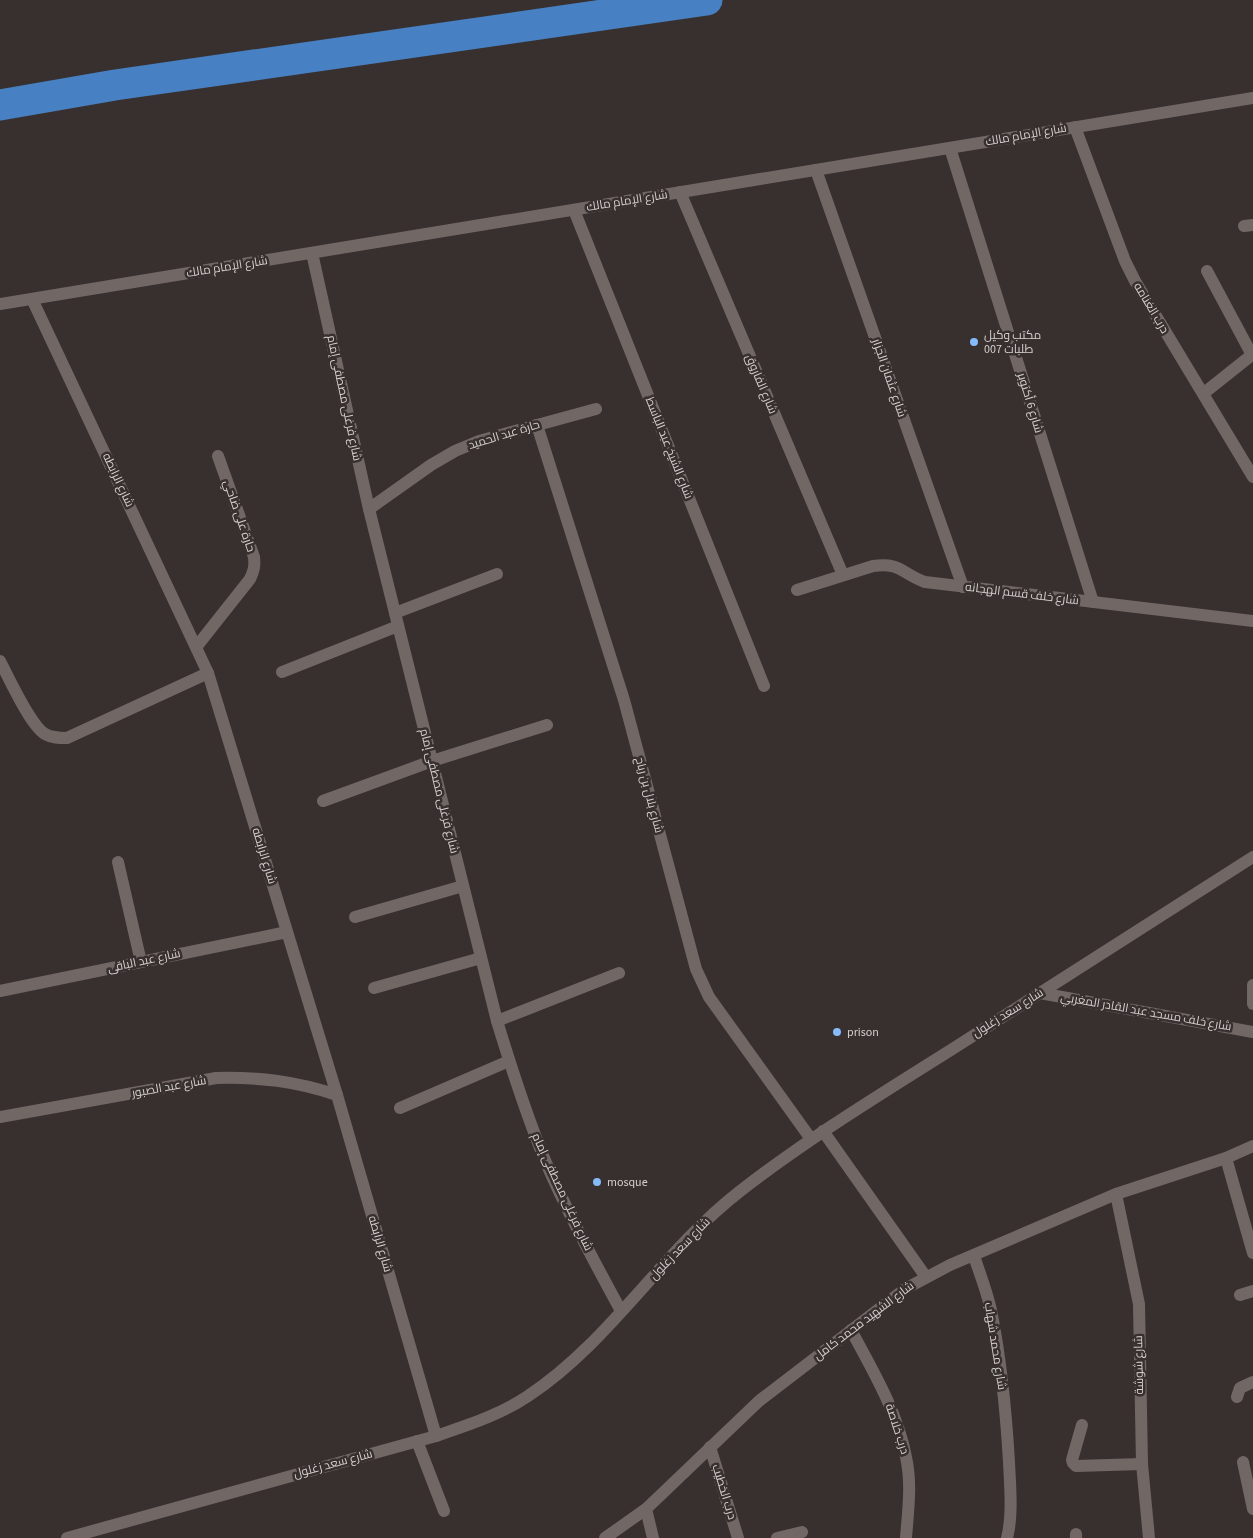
<svg xmlns="http://www.w3.org/2000/svg" width="1253" height="1538" font-family="'Source Sans 3',Cairo,sans-serif">
<style>
.lines{fill:none;stroke-linecap:round;stroke-linejoin:round}
.canal{stroke:#4781c3;stroke-width:31}
.minor{stroke:#716866;stroke-width:12}
.poi-dot{fill:#85bbfb;stroke:#38302f;stroke-width:2}
.labels{text-anchor:middle;dominant-baseline:central;stroke-width:5;stroke-linejoin:round;paint-order:stroke}
.street-label{font-size:12px;fill:#d5d0cf;stroke:#38302f}
.poi-label{font-size:12px;fill:#d5d0cf;stroke:#38302f;text-anchor:start}
</style>
<rect width="100%" height="100%" fill="#38302f"/>
<g class="lines">
<!-- canal -->
<polyline class="canal" points="0,105 115,85 707,0"/>
<!-- minor -->
<g class="minor">
<polyline points="1075,127 1125,261 1135,281 1253,477"/>
<polyline points="950,148 1093,602"/>
<polyline points="816,170 963,587"/>
<polyline points="680,192 843,575"/>
<polyline points="574,210 764,686"/>
<polyline points="1244,226 1253,225"/>
<path d="M312,253L369,509L497,1021C511,1067 526,1114 544,1158C566,1210 594,1261 621,1311"/>
<polyline points="1207,271 1252,355"/>
<polyline points="32,299 208,673 337,1095 436,1436"/>
<polyline points="0,304 1253,98"/>
<polyline points="1204,393 1253,354"/>
<polyline points="537,425 624,700 696,969 709,997 811,1139"/>
<polyline points="369,509 431,465 455,451 479,441 596,409"/>
<path d="M797,590L873,566C901,562 902,574 925,582L1253,621"/>
<polyline points="395,613 497,574"/>
<path d="M197,646L250,579C254,571 255,566 254,557L218,456"/>
<path d="M0,661C9,678 30,725 45,734C52,738 59,738 67,738L208,673"/>
<polyline points="282,672 398,626"/>
<polyline points="323,801 432,761 547,725"/>
<polyline points="118,862 141,962"/>
<polyline points="355,917 463,886"/>
<polyline points="1253,985 1253,1004"/>
<polyline points="374,988 481,958"/>
<polyline points="0,991 287,932"/>
<polyline points="1040,993 1253,1032"/>
<polyline points="497,1021 619,973"/>
<polyline points="400,1108 509,1061"/>
<path d="M0,1117L216,1078C260,1077 295,1081 337,1095"/>
<polyline points="823,1131 926,1277"/>
<polyline points="1226,1158 1253,1253"/>
<polyline points="1116,1194 1139,1304 1142,1464 1149,1538"/>
<path d="M974,1256C980,1274 987,1292 991,1310C1001,1360 1006,1411 1009,1462C1010,1486 1013,1515 1007,1538"/>
<polyline points="1240,1295 1253,1291"/>
<path d="M851,1330C873,1371 897,1411 906,1457C912,1484 908,1511 906,1538"/>
<polyline points="1237,1397 1240,1388 1253,1382"/>
<polyline points="1082,1425 1072,1460 1073,1463 1076,1466 1142,1464"/>
<polyline points="417,1441 444,1511"/>
<polyline points="710,1447 738,1538"/>
<polyline points="1243,1462 1253,1509"/>
<polyline points="646,1509 653,1538"/>
<path d="M67,1538L436,1436C468,1425 500,1415 528,1396C610,1342 662,1252 739,1192C807,1139 881,1094 954,1048C1053,984 1153,921 1253,857"/>
<polyline points="605,1538 646,1509 759,1401 905,1289 950,1265 1116,1194 1226,1158 1253,1146"/>
<polyline points="777,1538 802,1532"/>
<polyline points="1076,1538 1076,1534"/>
</g>
</g>
<!-- markers -->
<g class="poi-dot">
<circle cx="974" cy="342" r="5"/>
<circle cx="837" cy="1032" r="5"/>
<circle cx="597" cy="1182" r="5"/>
</g>
<g class="labels">
<!-- street labels -->
<g class="street-label">
<text transform="translate(1026 135) rotate(-10)">شارع الإمام مالك</text>
<text transform="translate(627 201) rotate(-9)">شارع الإمام مالك</text>
<text transform="translate(227 267) rotate(-9)">شارع الإمام مالك</text>
<text transform="translate(1151 308) rotate(59)">درب الغنامه</text>
<text transform="translate(889 378) rotate(71)">شارع عثمان الجزار</text>
<text transform="translate(761 384) rotate(67)">شارع الفاروق</text>
<text transform="translate(344 398) rotate(78)">شارع فرغلى مصطفى إمام</text>
<text transform="translate(1030 403) rotate(73)">شارع 6 أكتوبر</text>
<text transform="translate(504 435) rotate(-17)">حارة عبد الحميد</text>
<text transform="translate(669 448) rotate(68)">شارع الشيخ عبد الباسط</text>
<text transform="translate(118 480) rotate(65)">شارع الرابطه</text>
<text transform="translate(239 516) rotate(71)">حارة على ضاحي</text>
<text transform="translate(1022 594) rotate(7)">شارع خلف قسم الهجانه</text>
<text transform="translate(439 791) rotate(76)">شارع فرغلى مصطفى إمام</text>
<text transform="translate(649 795) rotate(75)">شارع بلال بن رباح</text>
<text transform="translate(264 856) rotate(73)">شارع الرابطه</text>
<text transform="translate(144 961) rotate(-12)">شارع عبد الباقى</text>
<text transform="translate(1146 1012) rotate(10)">شارع خلف مسجد عبد القادر المغربي</text>
<text transform="translate(1008 1013) rotate(-32)">شارع سعد زغلول</text>
<text transform="translate(169 1087) rotate(-10)">شارع عبد الصبور</text>
<text transform="translate(562 1192) rotate(65)">شارع فرغلى مصطفى إمام</text>
<text transform="translate(380 1244) rotate(74)">شارع الرابطه</text>
<text transform="translate(680 1249) rotate(-46)">شارع سعد زغلول</text>
<text transform="translate(864 1321) rotate(-37)">شارع الشهيد محمد كامل</text>
<text transform="translate(995 1346) rotate(81)">شارع محمد شهاب</text>
<text transform="translate(1139 1365) rotate(-91)">شارع شوشة</text>
<text transform="translate(897 1429) rotate(72)">درب خلاصة</text>
<text transform="translate(333 1464) rotate(-15)">شارع سعد زغلول</text>
<text transform="translate(724 1492) rotate(73)">درب الخطيب</text>
</g>
<!-- poi labels -->
<g class="poi-label">
<text x="984" y="335">مكتب وكيل<tspan x="984" dy="14">طلبات 007</tspan></text>
<text x="847" y="1032">prison</text>
<text x="607" y="1182">mosque</text>
</g>
</g>
</svg>
